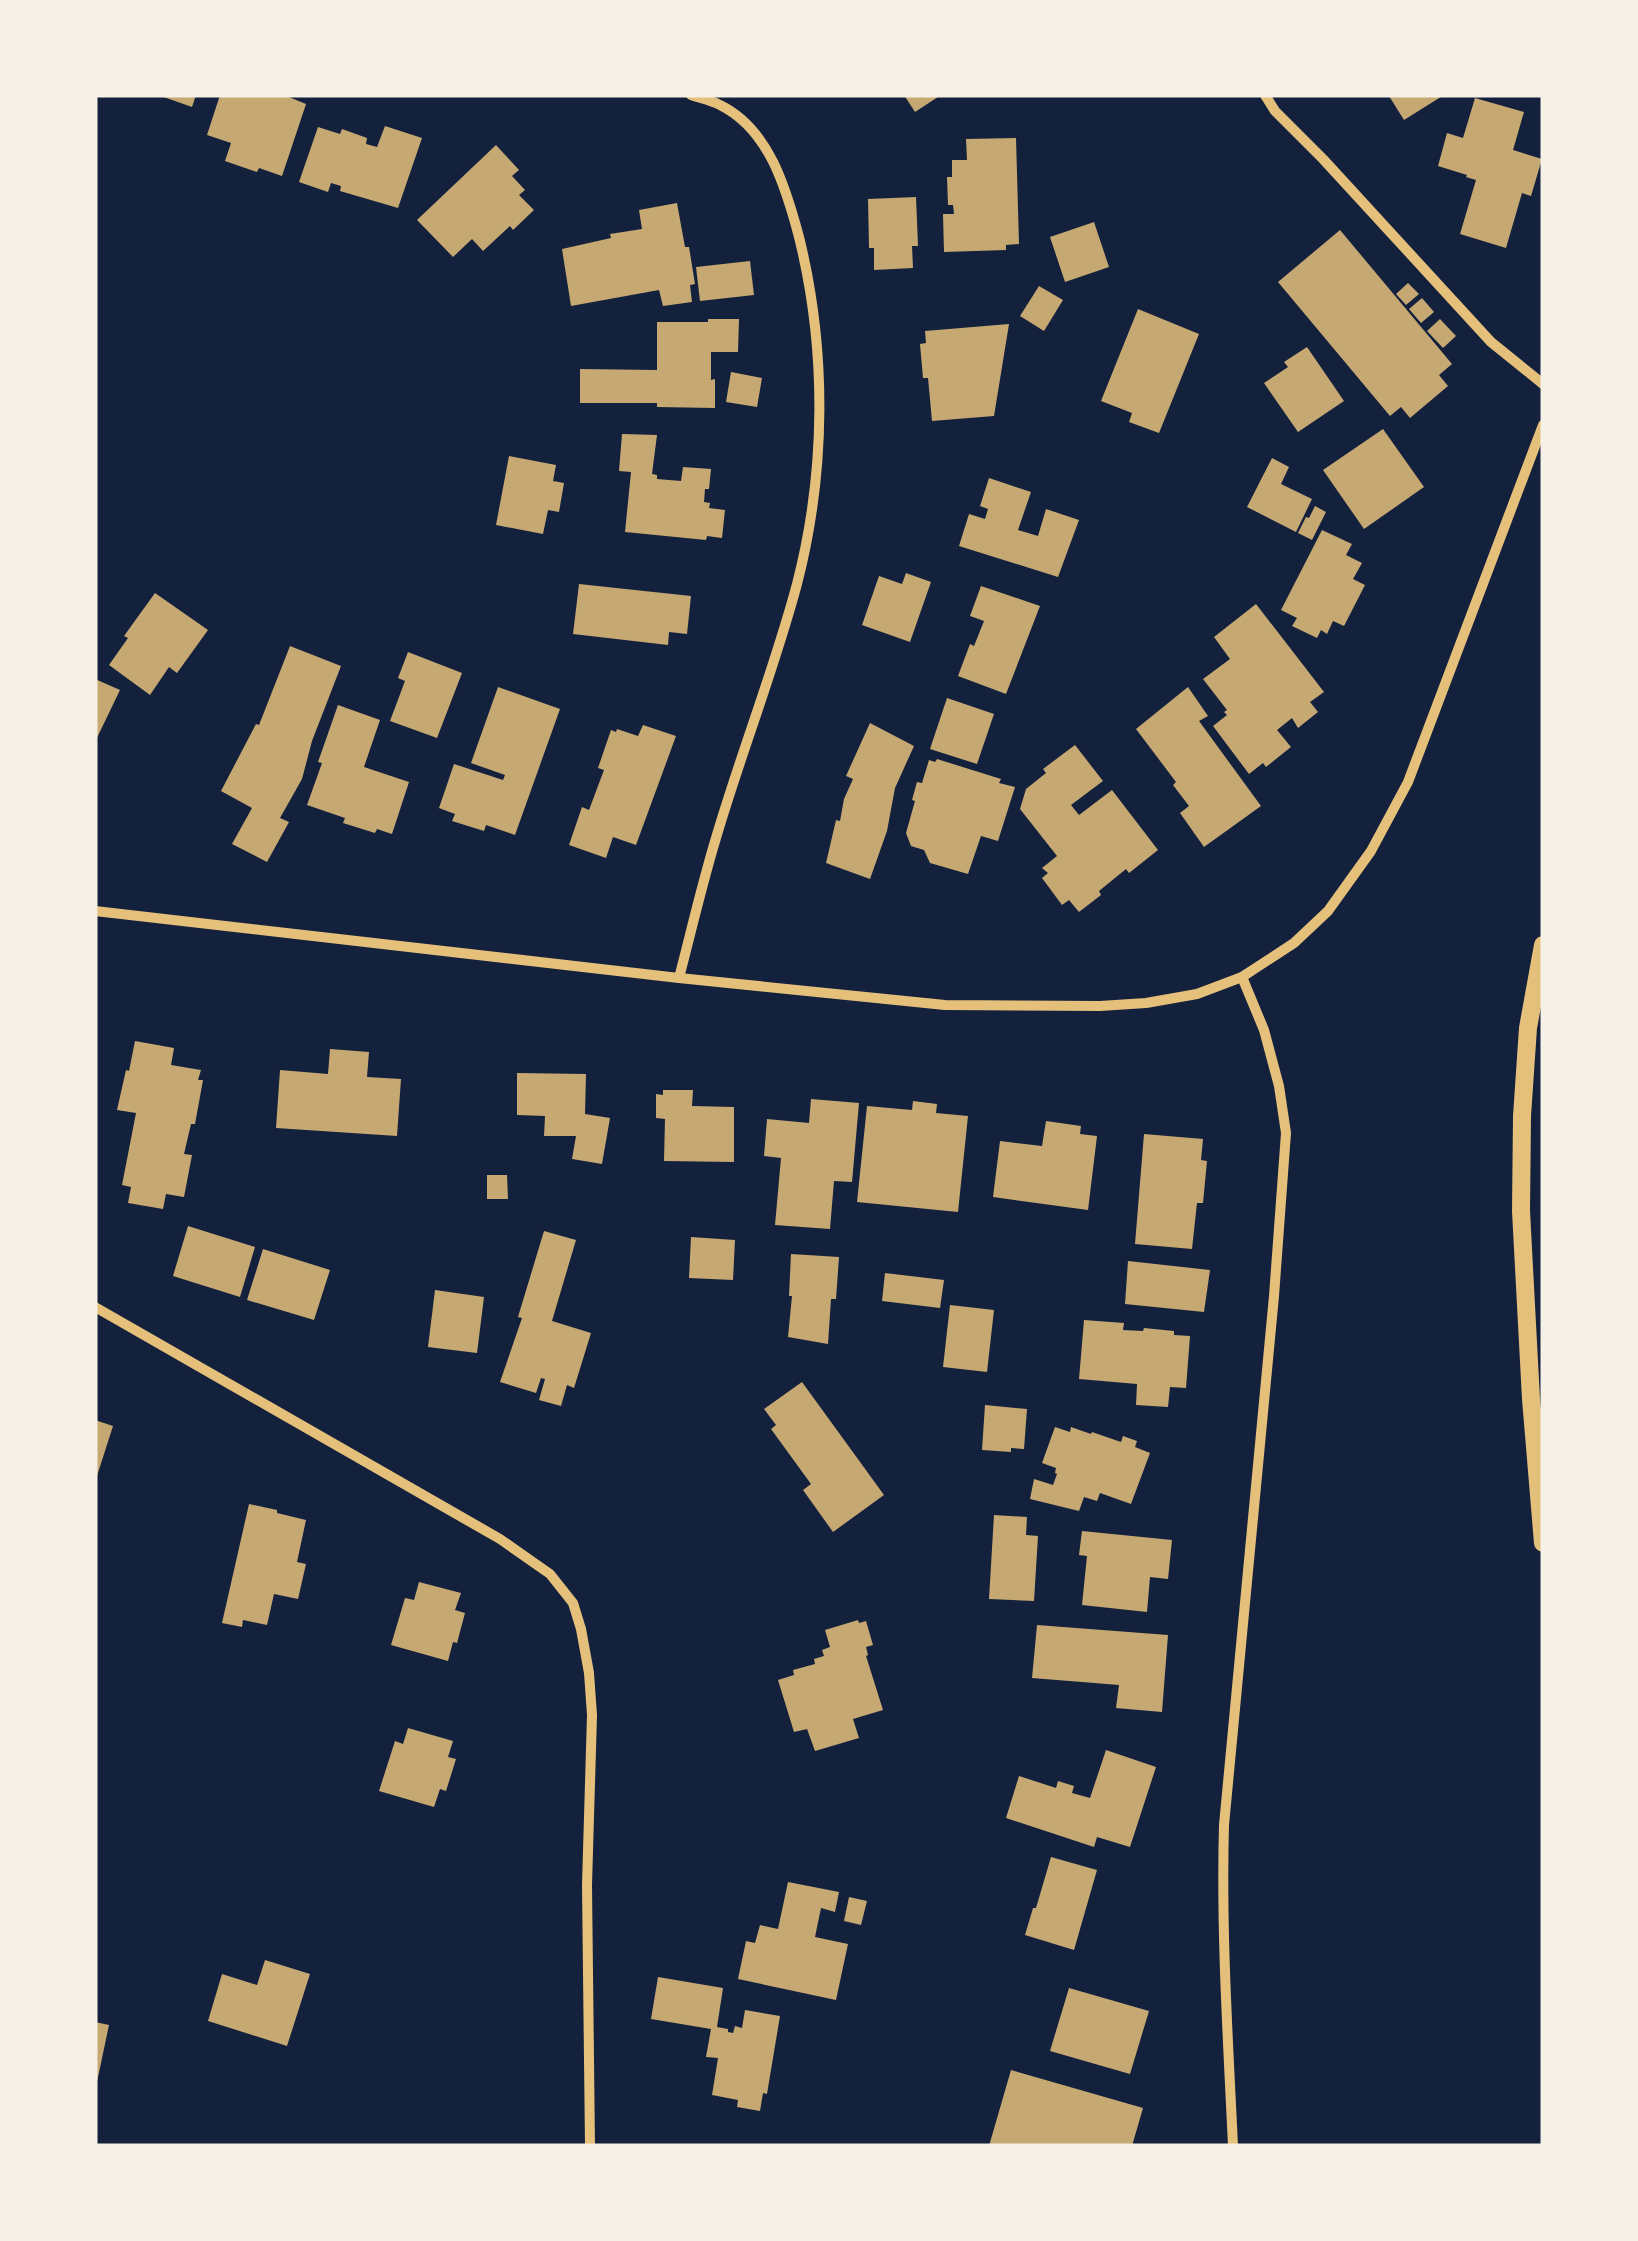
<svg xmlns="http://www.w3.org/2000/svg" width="1638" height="2241" font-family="'Public Sans',sans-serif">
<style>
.building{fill:#c6a872}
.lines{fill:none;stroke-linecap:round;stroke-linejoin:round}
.minor{stroke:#e5c07b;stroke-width:10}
.tertiary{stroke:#e5c07b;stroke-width:18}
</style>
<rect width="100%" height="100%" fill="#14213d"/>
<!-- building -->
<g class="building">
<polygon points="158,95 196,95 192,107"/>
<polygon points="220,95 284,95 306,104 282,176 259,168 257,172 225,161 231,143 207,135"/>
<polygon points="904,95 941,95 915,112"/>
<polygon points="1391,95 1444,95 1404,120 1389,96"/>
<polygon points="1475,98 1524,112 1513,150 1542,159 1531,196 1522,193 1506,248 1460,234 1476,180 1466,177 1467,175 1438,166 1447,133 1463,138"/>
<polygon points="385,126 422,138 398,208 340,191 341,186 331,183 328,192 299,182 318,127 340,134 342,129 367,138 366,144 377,147"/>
<polygon points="1016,138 1019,244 1006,245 1006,250 944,252 943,214 954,214 953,205 948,205 947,177 952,177 952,160 967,160 966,139"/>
<polygon points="496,145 519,170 512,176 525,190 519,195 534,210 513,230 510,226 483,251 472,239 453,257 417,220"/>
<polygon points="916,197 918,246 912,246 913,268 874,270 874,248 869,248 868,199"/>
<polygon points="677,203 685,247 689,247 695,284 690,285 692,302 663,306 659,290 571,306 562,249 611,238 610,234 642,229 639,210"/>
<polygon points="1094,222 1109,267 1065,282 1050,237"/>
<polygon points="1340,230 1452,364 1439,375 1448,386 1410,418 1401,407 1390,416 1278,282"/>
<polygon points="750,261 754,295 700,301 696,267"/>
<polygon points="1408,283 1419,294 1406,305 1396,294"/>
<polygon points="1039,286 1063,300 1044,331 1020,316"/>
<polygon points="1422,298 1434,312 1421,323 1409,309"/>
<polygon points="1138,309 1199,334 1159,433 1129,422 1132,413 1101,401"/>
<polygon points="708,319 739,319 738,352 711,352 711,380 715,379 715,408 657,407 657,403 580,403 580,369 657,370 657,322 708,322"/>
<polygon points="1440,319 1456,336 1443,348 1427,331"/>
<polygon points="1009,324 994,416 932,421 928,378 923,378 920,344 926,343 925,331"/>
<polygon points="1307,347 1344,401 1298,432 1264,383 1288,367 1284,362"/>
<polygon points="731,372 762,378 757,407 726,402"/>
<polygon points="1383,429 1424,487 1364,529 1323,470"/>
<polygon points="622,434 657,435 652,474 657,475 657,479 681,481 683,467 711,469 709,489 705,489 704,502 710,503 709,508 725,510 722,538 707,536 706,540 625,532 631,472 619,471"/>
<polygon points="509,456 556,465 553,481 564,483 559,512 548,510 543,534 496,525"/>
<polygon points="1272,458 1289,467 1281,484 1312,499 1296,532 1247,507"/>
<polygon points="989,478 1031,492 1018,530 1038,536 1046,509 1079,520 1058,577 959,546 969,514 985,519 988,509 980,506"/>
<polygon points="1315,506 1326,512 1312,540 1298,533 1306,517 1309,518"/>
<polygon points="1322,530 1352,544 1346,555 1362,563 1353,579 1365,585 1344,626 1333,621 1327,634 1321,630 1317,638 1292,626 1297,618 1281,610"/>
<polygon points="906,573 931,582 910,642 862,625 879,576 902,584"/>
<polygon points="579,584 691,596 687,634 669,632 668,645 573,634"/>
<polygon points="981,586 1040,606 1006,694 958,676 970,644 974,646 984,621 970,616"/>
<polygon points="155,593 208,630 177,673 169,667 150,695 109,665 128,638 124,636"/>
<polygon points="1256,604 1324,692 1310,702 1318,712 1298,728 1292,718 1277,730 1291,747 1266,767 1263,763 1249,774 1213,726 1227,715 1224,712 1227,710 1203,679 1230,659 1214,637"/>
<polygon points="290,646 341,666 312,741 302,779 280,818 289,822 267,862 232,844 252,808 221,791 256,724 259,725"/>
<polygon points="408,652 462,673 437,738 390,721 405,681 398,678"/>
<polygon points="95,679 120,690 95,742"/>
<polygon points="498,687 560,709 515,835 486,825 484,831 452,821 455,814 439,808 454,764 503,780 505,775 471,763"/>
<polygon points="1188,687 1208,716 1199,721 1261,806 1204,847 1180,813 1189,806 1173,785 1176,782 1136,729"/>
<polygon points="947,698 994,714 977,764 930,749"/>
<polygon points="338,705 380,720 364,767 409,782 392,834 377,829 375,833 343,823 345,818 307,805 322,763 318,762"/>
<polygon points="870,723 914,746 895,788 887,831 870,879 826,863 836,820 840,821 844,799 853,779 846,776"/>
<polygon points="643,725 676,736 636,845 613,837 606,858 569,845 582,807 589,810 604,770 598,768 611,730 616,732 617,729 638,736"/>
<polygon points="1075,745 1103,781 1071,805 1079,815 1112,790 1158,850 1129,873 1126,869 1099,891 1101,895 1079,912 1069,900 1062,905 1042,878 1048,873 1042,868 1057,856 1020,809 1026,789 1046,773 1043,769"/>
<polygon points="937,759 1001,779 999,783 1015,787 998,841 981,836 968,874 930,863 924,850 911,846 906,833 915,801 912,800 917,782 922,783 929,760 935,762"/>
<polygon points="135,1041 174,1048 171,1065 201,1070 198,1080 203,1080 195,1124 191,1124 184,1154 192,1155 184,1197 166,1194 163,1209 128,1203 131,1187 122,1185 136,1113 117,1110 126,1070 129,1071"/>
<polygon points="330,1049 369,1052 367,1077 401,1079 397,1136 276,1128 280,1070 328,1074"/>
<polygon points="517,1073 586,1074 585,1114 610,1118 602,1164 572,1159 576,1136 544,1136 545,1116 517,1115"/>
<polygon points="663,1090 693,1090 692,1106 734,1107 734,1162 664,1161 665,1119 656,1118 656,1094 663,1095"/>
<polygon points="811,1099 859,1103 852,1182 834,1181 830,1229 775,1225 781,1158 764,1156 767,1119 809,1123"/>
<polygon points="913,1101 937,1104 936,1113 968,1116 958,1212 857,1202 867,1106 912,1110"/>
<polygon points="1046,1121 1081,1126 1080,1134 1097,1136 1088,1210 993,1197 1000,1141 1042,1146"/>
<polygon points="1144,1134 1203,1139 1201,1160 1207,1161 1203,1203 1197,1203 1192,1249 1135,1244"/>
<polygon points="487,1175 507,1175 508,1199 487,1199"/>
<polygon points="188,1226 255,1247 240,1297 173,1276"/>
<polygon points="544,1231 576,1240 552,1321 591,1333 574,1388 567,1385 561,1406 539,1400 545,1379 541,1378 536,1393 500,1382 522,1318 518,1317"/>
<polygon points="691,1237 735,1240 733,1280 689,1278"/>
<polygon points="263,1249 330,1270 314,1320 247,1300"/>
<polygon points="791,1254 839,1257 836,1299 831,1299 828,1344 788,1337 792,1296 789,1296"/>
<polygon points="1128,1261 1210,1270 1204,1312 1125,1304"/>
<polygon points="885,1273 944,1280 940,1308 882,1301"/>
<polygon points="435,1290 484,1297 477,1353 428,1347"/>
<polygon points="950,1305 994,1310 987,1372 943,1367"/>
<polygon points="1084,1320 1124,1323 1123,1330 1143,1331 1144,1328 1174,1331 1174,1335 1190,1336 1186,1388 1170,1387 1168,1407 1136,1405 1137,1384 1079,1379"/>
<polygon points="802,1382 884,1495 833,1532 803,1490 811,1484 771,1429 776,1425 764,1409"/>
<polygon points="985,1405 1027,1409 1024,1449 1011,1448 1011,1452 982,1450"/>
<polygon points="95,1420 113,1426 96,1479 95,1479"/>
<polygon points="1055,1427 1070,1432 1071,1427 1091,1434 1092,1432 1121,1442 1123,1436 1137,1441 1135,1447 1150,1453 1131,1504 1100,1493 1097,1501 1084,1497 1079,1511 1030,1499 1034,1479 1053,1485 1057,1474 1055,1473 1056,1468 1042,1463"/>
<polygon points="249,1504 277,1510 277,1513 306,1520 297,1562 306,1564 298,1599 274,1594 267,1625 243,1620 242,1627 222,1623"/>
<polygon points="994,1515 1027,1517 1026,1535 1038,1536 1034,1601 989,1599"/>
<polygon points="1082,1531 1172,1540 1168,1579 1150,1577 1147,1612 1082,1605 1087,1556 1079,1555"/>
<polygon points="419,1582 461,1593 455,1610 465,1613 457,1643 453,1642 448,1661 391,1645 405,1598 414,1600"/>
<polygon points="858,1620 859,1623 866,1621 873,1645 866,1647 868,1655 866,1656 883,1710 853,1719 859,1738 815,1751 807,1729 794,1732 778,1680 794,1675 793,1670 815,1664 814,1659 824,1656 822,1650 830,1647 825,1630"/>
<polygon points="1037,1625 1168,1635 1162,1712 1116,1708 1119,1685 1032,1678"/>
<polygon points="408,1728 453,1741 448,1757 456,1759 446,1791 440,1789 434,1807 379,1791 395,1741 403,1744"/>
<polygon points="1106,1750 1156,1767 1130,1847 1097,1837 1094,1847 1006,1818 1019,1776 1056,1788 1058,1781 1074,1786 1072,1793 1090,1798"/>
<polygon points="1051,1857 1097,1870 1074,1950 1025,1935 1033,1908 1036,1908"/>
<polygon points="788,1882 839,1892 835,1912 821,1908 815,1937 848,1944 836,2000 738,1979 746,1941 755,1943 760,1925 778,1929"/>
<polygon points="849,1897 867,1901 861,1925 844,1921"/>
<polygon points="265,1960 310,1974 287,2046 208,2021 222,1974 257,1985"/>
<polygon points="658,1977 723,1988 717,2027 728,2029 728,2032 733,2033 735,2026 742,2028 745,2010 780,2016 767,2094 763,2093 760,2111 737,2107 738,2100 712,2095 718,2058 706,2057 711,2029 651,2019"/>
<polygon points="1069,1988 1149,2011 1130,2074 1050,2051"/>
<polygon points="95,2022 109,2025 97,2082 95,2082"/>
<polygon points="1011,2070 1143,2108 1132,2146 989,2146"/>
</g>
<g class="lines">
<!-- minor -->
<g class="minor">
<polyline points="1265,95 1275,111 1323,159 1491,342 1543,384"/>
<polyline points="95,911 679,978 945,1005 1100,1006 1146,1003 1197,994 1242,977 1294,943 1328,911 1371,851 1408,782 1543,425"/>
<path d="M679,978C691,932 702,884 716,838C741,753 774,670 797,584C826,472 827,350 799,237C786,188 769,129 720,105C711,100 700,98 691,95"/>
<polyline points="95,1307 500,1539 550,1574 573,1603 581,1629 589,1673 592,1715 587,1885 590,2146"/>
<path d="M1233,2146C1228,2039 1221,1932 1224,1825L1274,1296L1286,1133L1279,1086L1264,1030L1242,977"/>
</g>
<!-- tertiary -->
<polyline class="tertiary" points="1543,945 1528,1028 1522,1116 1521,1211 1531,1399 1543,1543"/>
</g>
<!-- border -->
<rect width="1638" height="2241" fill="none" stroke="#f6f1e7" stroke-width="195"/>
</svg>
